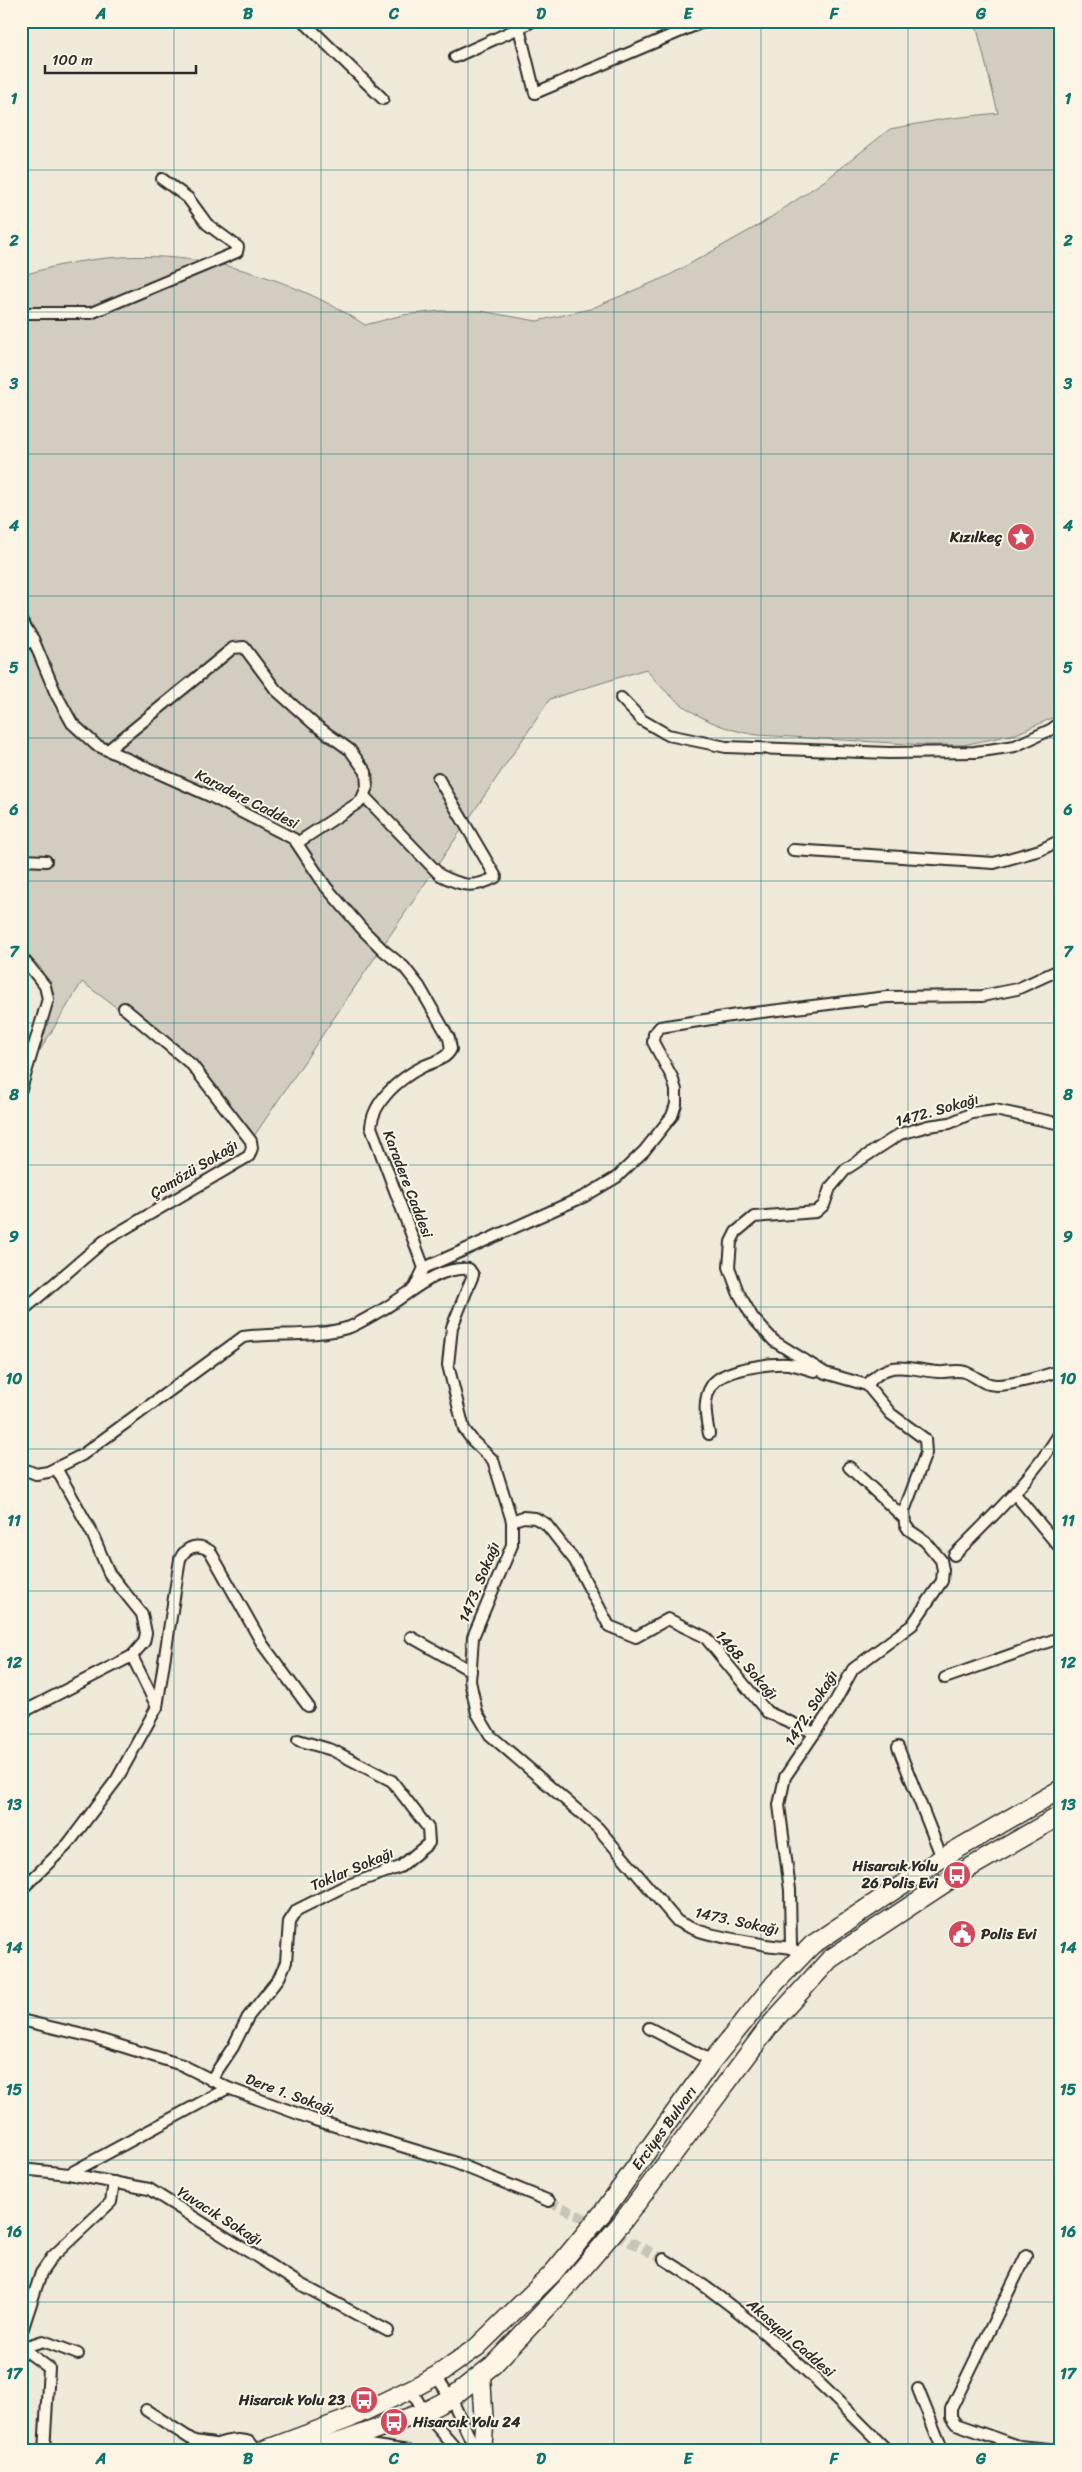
<svg xmlns="http://www.w3.org/2000/svg" width="1082" height="2472" font-family="Sriracha,sans-serif">
<style>
.green{fill:#d2cdc0;stroke:#7e7c76}
.lines{fill:none;stroke-linecap:round;stroke-linejoin:round}
.street-tunnel{stroke:#c8c3b7;stroke-width:10;stroke-dasharray:10 5;stroke-linecap:butt}
.street-casing{stroke:#2b2b2b;stroke-width:14}
.highway-casing{stroke:#2b2b2b;stroke-width:21}
.street{stroke:#fcf5e5;stroke-width:10}
.highway{stroke:#fcf5e5;stroke-width:18}
.grid{fill:none;stroke:#0f766e;stroke-width:1;stroke-opacity:0.55}
.labels{text-anchor:middle;dominant-baseline:central;stroke-width:4;stroke-linejoin:round;paint-order:stroke}
.poi-label{font-size:15px;font-weight:bold;fill:#2b2b2b;stroke:#fcf5e5;text-anchor:end}
.street-label{font-size:15px;fill:#2b2b2b;stroke:#fcf5e5}
.neatline{fill:none;stroke:#0f766e;stroke-width:2}
.grid-label{font-size:16px;text-anchor:middle;font-weight:bold;fill:#0f766e}
</style>
<rect width="100%" height="100%" fill="#efe9da"/>
<filter id="ink" filterUnits="userSpaceOnUse"><feTurbulence type="fractalNoise" baseFrequency=".02" numOctaves="2"/><feDisplacementMap in="SourceGraphic" scale="10" xChannelSelector="R" yChannelSelector="G"/><feConvolveMatrix kernelMatrix="1 2 1 2 8 2 1 2 1" color-interpolation-filters="sRGB"/></filter>
<g filter="url(#ink)">
<!-- green -->
<path class="green" d="M975,21H1061V714L1016,734L963,745H927L757,735C711,728 674,706 646,669L550,699L252,1139L203,1071L82,982L34,1060L46,985L41,968L21,949V276C139,237 262,258 365,325L403,315L441,311H480L537,321L590,309L668,276L761,224L827,179L890,129L944,119L998,113Z"/>
<g class="lines">
<!-- street-tunnel -->
<polyline class="street-tunnel" points="549,2201 664,2259"/>
<defs>
<g id="street">
<polyline points="303,21 383,99"/>
<polyline points="533,21 519,28 535,93 705,21"/>
<polyline points="455,57 519,28 515,21"/>
<polyline points="21,313 91,313 237,252 238,247 207,224 188,198 162,179"/>
<path d="M21,620L33,639L56,694L72,723L96,745L210,796L294,839L326,887L364,931L383,950L404,967L419,986L449,1038L451,1049C446,1060 432,1062 422,1067C399,1079 373,1101 371,1127L424,1268L415,1287"/>
<polyline points="21,647 33,639"/>
<polyline points="621,698 642,720 668,735 726,747 889,753 975,752 1015,746 1052,729 1061,722"/>
<polyline points="108,750 233,648 244,647 276,690 314,724 350,750 366,772 367,787 361,801 297,843"/>
<path d="M364,796L440,875C462,886 473,889 496,877L438,778"/>
<polyline points="793,850 994,863 1040,850 1061,840"/>
<polyline points="21,860 46,861"/>
<polyline points="21,956 45,986 48,999 21,1089"/>
<polyline points="424,1268 585,1196 617,1177 644,1151 672,1116 676,1104 676,1090 672,1077 653,1042 654,1034 660,1027 737,1015 887,997 982,996 1017,989 1061,969"/>
<polyline points="21,1312 104,1241 249,1156 252,1148 251,1141 192,1065 124,1008"/>
<path d="M867,1385C890,1357 909,1370 938,1372C946,1373 956,1369 965,1372C976,1376 983,1385 996,1385C1013,1385 1045,1376 1061,1370"/>
<path d="M709,1434C706,1417 702,1400 712,1385C722,1369 770,1363 788,1364C797,1365 806,1369 815,1371"/>
<polyline points="849,1467 904,1518"/>
<path d="M21,1468L36,1474L48,1472L82,1455L243,1337C278,1332 315,1338 350,1327C360,1323 371,1316 380,1311C408,1296 435,1266 469,1269L473,1275L452,1327L448,1365L464,1429L473,1441L493,1460L512,1521V1545L473,1637L470,1681L477,1713L490,1735L598,1828L677,1921C701,1936 738,1939 766,1945C783,1948 788,1944 802,1955"/>
<polyline points="56,1468 92,1533 109,1573 142,1614 146,1633 144,1642 132,1656"/>
<polyline points="1015,1494 1061,1549"/>
<polyline points="512,1521 523,1517 535,1518 546,1524 575,1561 609,1626 636,1637 668,1619 705,1637 767,1712 815,1733"/>
<path d="M954,1555C993,1516 1032,1479 1061,1431"/>
<polyline points="411,1637 471,1671"/>
<polyline points="945,1678 1056,1639 1061,1643"/>
<polyline points="21,1713 132,1656 157,1707"/>
<polyline points="898,1747 942,1858"/>
<path d="M21,1890L68,1844L117,1779L157,1707L180,1559C186,1546 198,1543 210,1551L263,1645L308,1706"/>
<polyline points="791,1947 790,1890 779,1805 785,1777 831,1709 853,1669 912,1625 942,1581 943,1570 941,1560 925,1541 909,1530 905,1524 904,1511 926,1453 925,1439 891,1414 867,1385 825,1373 774,1341 753,1318 738,1292 729,1267 731,1242 736,1232 754,1217 816,1212 824,1205 830,1188 846,1169 900,1134 928,1126 950,1123 972,1113 995,1110 1061,1124"/>
<polyline points="21,2020 92,2037 182,2065 228,2088 315,2120 451,2161 549,2201"/>
<polyline points="649,2028 712,2061"/>
<polyline points="211,2080 233,2047 248,2017 279,1978 286,1962 289,1922 297,1910 345,1886 400,1867 429,1843 428,1828 392,1781 332,1750 298,1740"/>
<polyline points="21,2169 69,2174 149,2189 300,2284 388,2331"/>
<polyline points="69,2174 228,2088"/>
<polyline points="1026,2256 951,2409 951,2417 956,2424 1018,2446 1061,2450"/>
<path d="M664,2259C748,2311 819,2381 888,2451"/>
<polyline points="21,2334 41,2273 52,2257 111,2202 114,2182"/>
<polyline points="21,2348 43,2341 78,2354"/>
<polyline points="21,2350 29,2353 49,2368 44,2451"/>
<polyline points="436,2376 451,2398 476,2451"/>
<polyline points="411,2389 424,2412 458,2451"/>
<polyline points="918,2389 943,2451"/>
<polyline points="146,2410 194,2441 214,2444"/>
<polyline points="349,2442 409,2451"/>
<path d="M202,2451C215,2444 236,2436 250,2442L257,2451"/>
</g>
<g id="highway">
<polyline points="481,2375 484,2427 482,2451"/>
<polyline points="262,2451 348,2419 411,2389 436,2376 477,2347 552,2274 604,2211 712,2061 775,1983 812,1945 942,1858 1061,1789"/>
<polyline points="307,2451 343,2441 424,2412 451,2398 493,2365 566,2288 623,2221 770,2025 830,1959 957,1875 1061,1815"/>
</g>
</defs>
<!-- street casing -->
<use href="#street" class="street-casing"/>
<!-- highway casing -->
<use href="#highway" class="highway-casing"/>
<!-- street -->
<use href="#street" class="street"/>
<!-- highway -->
<use href="#highway" class="highway"/>
</g>
</g>
<!-- grid -->
<path class="grid" d="M174,21V2451M321,21V2451M468,21V2451M614,21V2451M761,21V2451M908,21V2451M21,170H1061M21,312H1061M21,454H1061M21,596H1061M21,738H1061M21,881H1061M21,1023H1061M21,1165H1061M21,1307H1061M21,1449H1061M21,1591H1061M21,1734H1061M21,1876H1061M21,2018H1061M21,2160H1061M21,2302H1061"/>
<!-- icons -->
<defs>
<symbol id="sight-disc" viewBox="-11 -11 22 22"><circle r="9.5" fill="#d1495b" stroke="#fcf5e5"/><path d="M0-6L1.8-2.2L6-1.7L2.9 1.2L3.7 5.4L0 3.3L-3.7 5.4L-2.9 1.2L-6-1.7L-1.8-2.2Z" fill="#fff"/></symbol>
<symbol id="bus-disc" viewBox="-11 -11 22 22"><circle r="9.5" fill="#d1495b" stroke="#fcf5e5"/><path d="M-5-6H5V4H4V6H2V4H-2V6H-4V4H-5ZM-3.5-4V0h7V-4ZM-3.5 1.2v1.5H-2V1.2ZM2 1.2v1.5H3.5V1.2Z" fill="#fff"/></symbol>
<symbol id="civic-disc" viewBox="-11 -11 22 22"><circle r="9.5" fill="#d1495b" stroke="#fcf5e5"/><path d="M-.6-6.5H3V-4.5H.6V-3L4-1V1h2V6H-6V1h2V-1L-.6-3ZM-1.2 2.5V6h2.4V2.5Z" fill="#fff"/></symbol>
</defs>
<g fill-rule="evenodd">
<use href="#sight-disc" x="1005" y="521" width="32" height="32"/>
<use href="#bus-disc" x="941" y="1859" width="32" height="32"/>
<use href="#civic-disc" x="946" y="1918" width="32" height="32"/>
<use href="#bus-disc" x="348" y="2384" width="32" height="32"/>
<use href="#bus-disc" x="378" y="2406" width="32" height="32"/>
</g>
<g class="labels">
<!-- poi labels -->
<g class="poi-label">
<text x="1002" y="537">Kızılkeç</text>
<text x="938" y="1866">Hisarcık Yolu<tspan x="938" dy="17">26 Polis Evi</tspan></text>
<text x="981" y="1934" text-anchor="start">Polis Evi</text>
<text x="345" y="2400">Hisarcık Yolu 23</text>
<text x="413" y="2422" text-anchor="start">Hisarcık Yolu 24</text>
</g>
<!-- street labels -->
<g class="street-label">
<text transform="translate(247 799) rotate(27)">Karadere Caddesi</text>
<text transform="translate(937 1110) rotate(-16)">1472. Sokağı</text>
<text transform="translate(194 1169) rotate(-31)">Çamözü Sokağı</text>
<text transform="translate(408 1184) rotate(69)">Karadere Caddesi</text>
<text transform="translate(479 1582) rotate(-68)">1473. Sokağı</text>
<text transform="translate(747 1665) rotate(49)">1468. Sokağı</text>
<text transform="translate(811 1708) rotate(-58)">1472. Sokağı</text>
<text transform="translate(352 1869) rotate(-23)">Toklar Sokağı</text>
<text transform="translate(737 1921) rotate(12)">1473. Sokağı</text>
<text transform="translate(290 2094) rotate(20)">Dere 1. Sokağı</text>
<text transform="translate(664 2128) rotate(-54)">Erciyes Bulvarı</text>
<text transform="translate(220 2216) rotate(32)">Yuvacık Sokağı</text>
<text transform="translate(791 2338) rotate(41)">Akasyalı Caddesi</text>
</g>
</g>
<!-- margin -->
<rect width="1082" height="2472" fill="none" stroke="#fcf5e5" stroke-width="55"/>
<!-- scale -->
<path d="M45 65v8h151v-8" fill="none" stroke="#2b2b2b" stroke-width="2.5"/>
<text x="52" y="65" font-size="15" fill="#2b2b2b" stroke="#fcf5e5" stroke-width="4" paint-order="stroke">100 m</text>
<rect x="28" y="28" width="1026" height="2416" class="neatline"/>
<g class="grid-label">
<text x="101" y="19">A</text>
<text x="248" y="19">B</text>
<text x="394" y="19">C</text>
<text x="541" y="19">D</text>
<text x="688" y="19">E</text>
<text x="834" y="19">F</text>
<text x="981" y="19">G</text>
<text x="14" y="104">1</text>
<text x="1068" y="104">1</text>
<text x="14" y="246">2</text>
<text x="1068" y="246">2</text>
<text x="14" y="389">3</text>
<text x="1068" y="389">3</text>
<text x="14" y="531">4</text>
<text x="1068" y="531">4</text>
<text x="14" y="673">5</text>
<text x="1068" y="673">5</text>
<text x="14" y="815">6</text>
<text x="1068" y="815">6</text>
<text x="14" y="957">7</text>
<text x="1068" y="957">7</text>
<text x="14" y="1100">8</text>
<text x="1068" y="1100">8</text>
<text x="14" y="1242">9</text>
<text x="1068" y="1242">9</text>
<text x="14" y="1384">10</text>
<text x="1068" y="1384">10</text>
<text x="14" y="1526">11</text>
<text x="1068" y="1526">11</text>
<text x="14" y="1668">12</text>
<text x="1068" y="1668">12</text>
<text x="14" y="1810">13</text>
<text x="1068" y="1810">13</text>
<text x="14" y="1953">14</text>
<text x="1068" y="1953">14</text>
<text x="14" y="2095">15</text>
<text x="1068" y="2095">15</text>
<text x="14" y="2237">16</text>
<text x="1068" y="2237">16</text>
<text x="14" y="2379">17</text>
<text x="1068" y="2379">17</text>
<text x="101" y="2464">A</text>
<text x="248" y="2464">B</text>
<text x="394" y="2464">C</text>
<text x="541" y="2464">D</text>
<text x="688" y="2464">E</text>
<text x="834" y="2464">F</text>
<text x="981" y="2464">G</text>
</g>
</svg>
